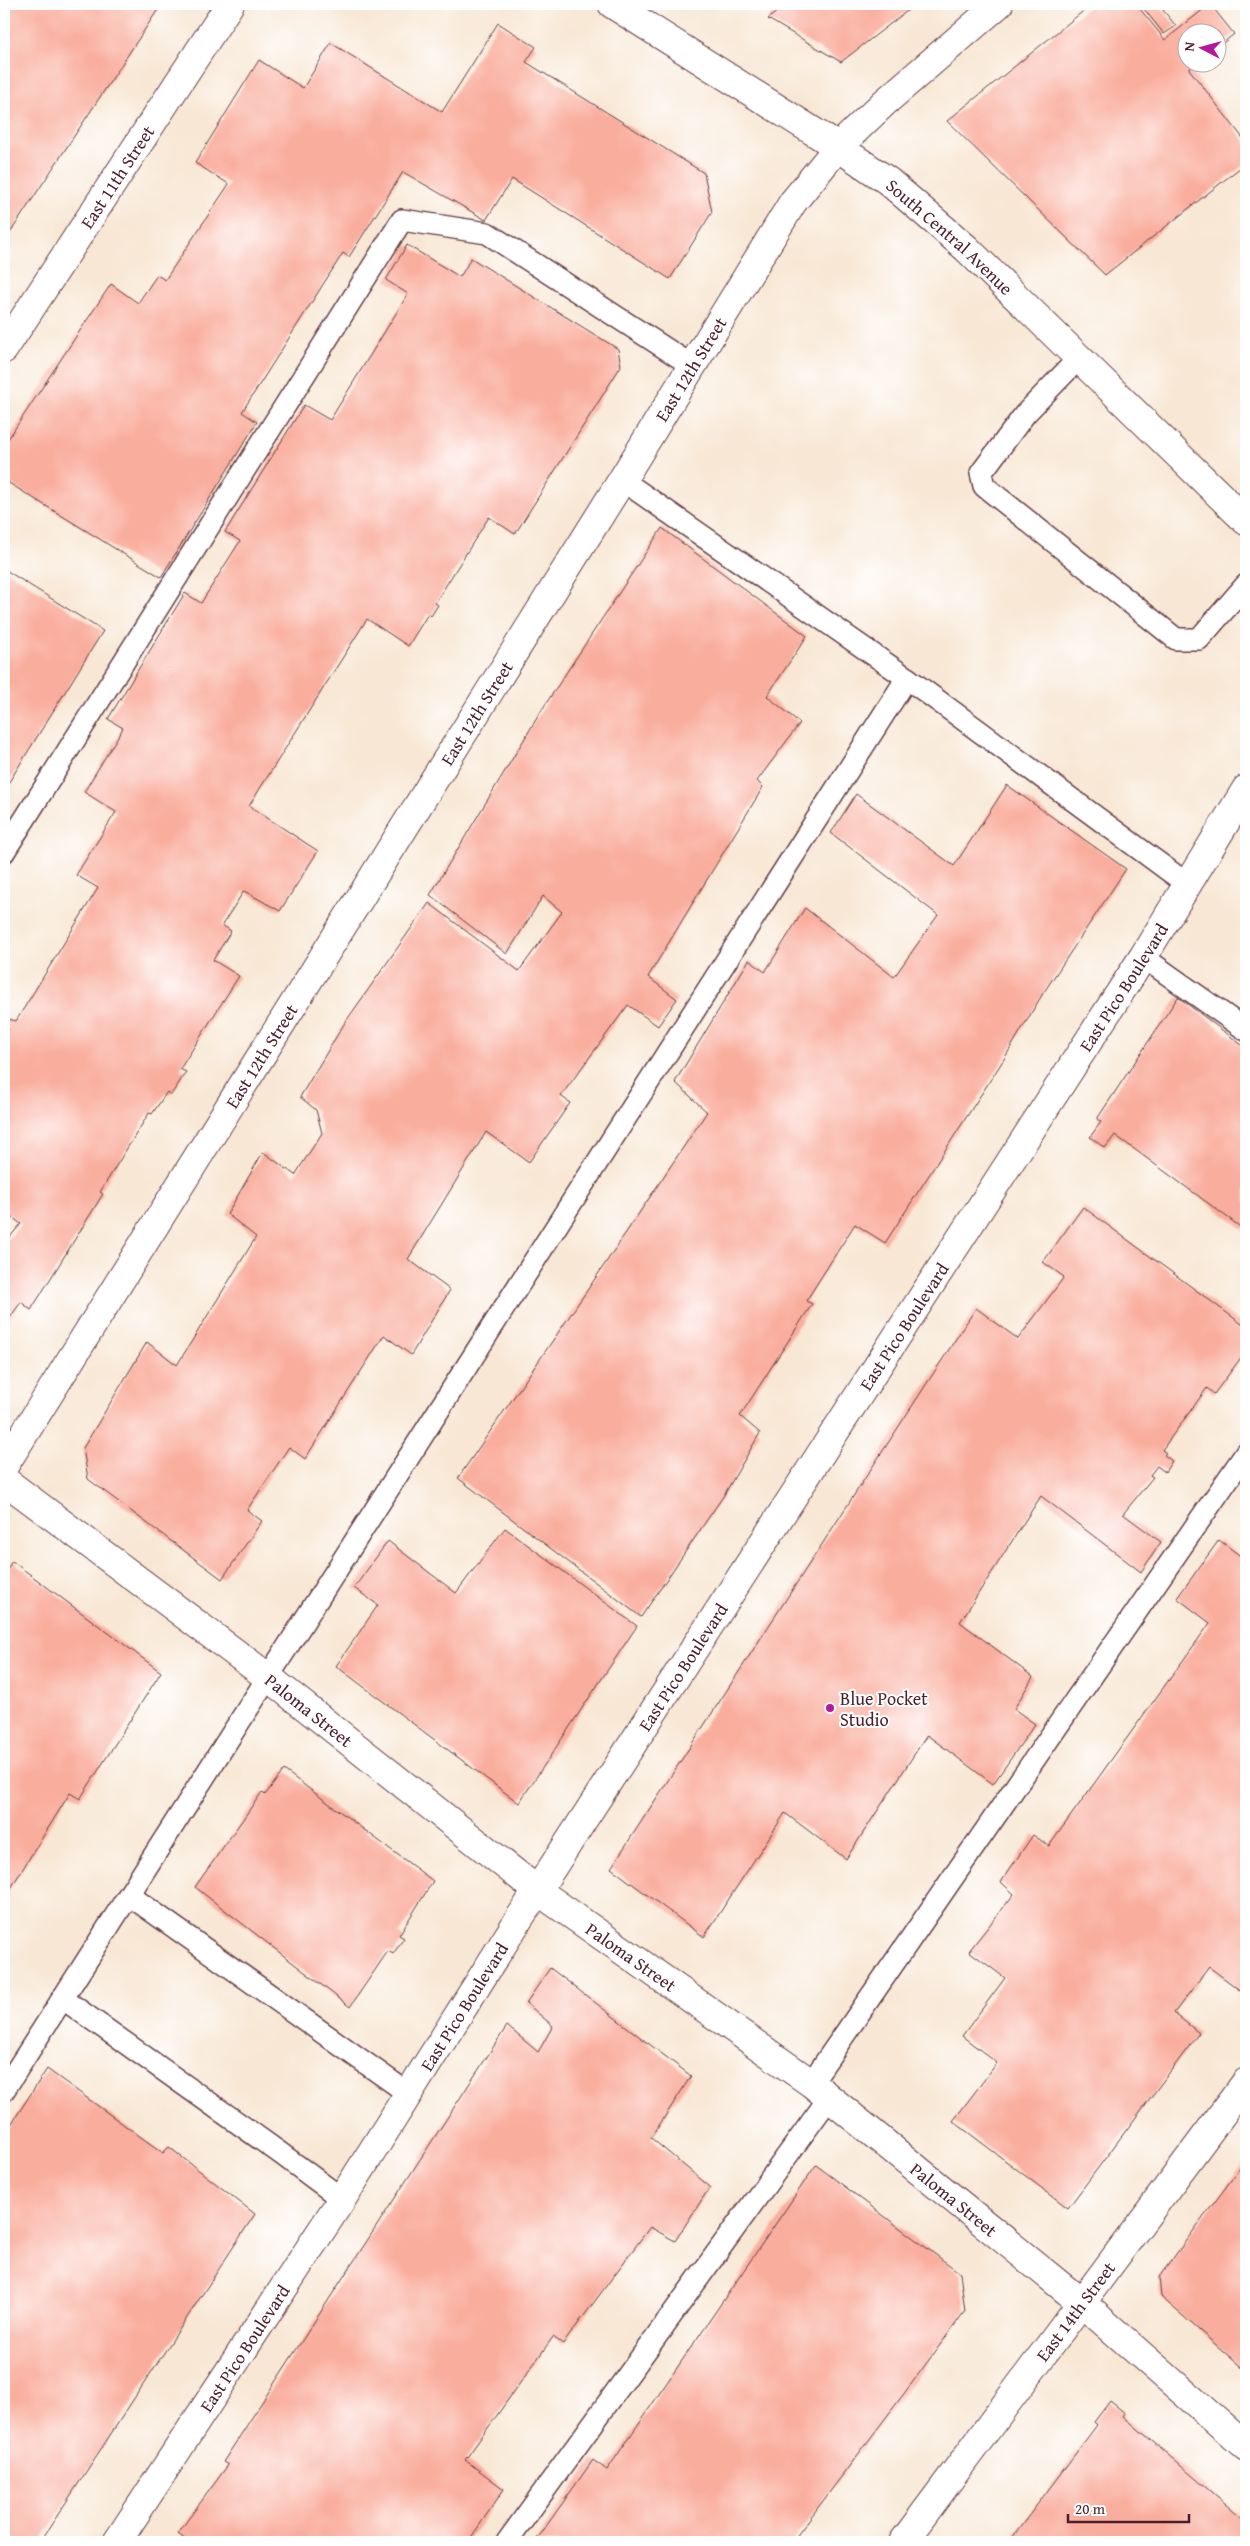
<svg xmlns="http://www.w3.org/2000/svg" width="1250" height="2546" font-family="'Gentium Book Plus',serif">
<style>
.building{fill:#f9ad9d}
.lines{fill:none;stroke-linecap:round;stroke-linejoin:round}
.lane-casing{stroke:#643d44;stroke-width:24}
.street-casing{stroke:#643d44;stroke-width:30}
.secondary-casing{stroke:#643d44;stroke-width:30}
.lane{stroke:#fff;stroke-width:21}
.street{stroke:#fff;stroke-width:28}
.secondary{stroke:#fff;stroke-width:28}
.poi-dot{fill:#b5179e;stroke:#fff;stroke-width:2}
.labels{text-anchor:middle;dominant-baseline:central;stroke-width:4;stroke-linejoin:round;paint-order:stroke}
.street-label{font-size:18px;fill:#4a1f2b;stroke:#fff}
.poi-label{font-size:18px;fill:#4a1f2b;stroke:#fff;text-anchor:start}
</style>
<rect width="100%" height="100%" fill="#fff"/>
<filter id="ink" filterUnits="userSpaceOnUse"><feTurbulence type="fractalNoise" baseFrequency=".02" numOctaves="2"/><feDisplacementMap in="SourceGraphic" scale="10" xChannelSelector="R" yChannelSelector="G"/><feConvolveMatrix kernelMatrix="1 2 1 2 8 2 1 2 1" color-interpolation-filters="sRGB"/></filter>
<filter id="wash" filterUnits="userSpaceOnUse"><feTurbulence type="fractalNoise" baseFrequency=".0096" numOctaves="4" result="noise"/><feDisplacementMap in="SourceGraphic" scale="20" xChannelSelector="R" yChannelSelector="G"/><feGaussianBlur stdDeviation="1.12" result="paint"/><feColorMatrix in="noise" values="0 0 0 0 0 0 0 0 0 0 0 0 0 0 0 0 0 1.4 0 .05"/><feComposite in="paint" operator="in"/></filter>
<g filter="url(#wash)">
<rect width="100%" height="100%" fill="#f8e7d4"/>
<g id="blocks">
<!-- building -->
<g class="building">
<polygon points="4,4 161,5 4,242"/>
<polygon points="786,4 916,4 841,62 768,19"/>
<polygon points="1092,4 1136,4 1165,40 1210,4 1234,34 1218,47 1218,32 1188,32 1188,62 1198,62 1189,69 1246,142 1246,163 1105,275 947,121"/>
<polygon points="1140,4 1158,4 1176,26 1164,34"/>
<polygon points="498,23 536,47 526,62 704,173 712,212 670,279 512,179 486,220 403,172 349,257 343,253 242,412 257,422 161,577 4,480 4,445 111,284 138,303 157,275 165,280 229,184 195,163 259,60 303,88 331,43 442,112"/>
<polygon points="407,245 460,277 471,258 618,349 621,366 515,534 489,517 435,603 438,605 431,616 428,614 408,646 367,619 249,806 318,851 280,911 244,891 222,925 231,931 213,960 239,976 180,1069 186,1072 171,1095 167,1092 152,1114 149,1113 100,1192 103,1194 31,1310 21,1302 4,1326 4,1236 8,1239 21,1224 4,1211 4,1031 6,1032 9,1029 4,1024 8,1019 16,1021 98,888 76,875 116,812 84,792 123,728 108,719 185,593 201,603 240,541 225,532 304,405 330,420 408,294 386,280"/>
<polygon points="662,528 807,636 767,696 800,723 757,781 763,787 648,977 677,999 658,1026 628,1005 561,1096 570,1103 529,1162 486,1132 408,1259 450,1290 411,1355 384,1335 305,1459 289,1447 247,1510 262,1521 222,1579 88,1479 83,1448 147,1342 177,1365 256,1237 227,1214 263,1152 295,1175 322,1133 316,1110 300,1097 344,1024 429,903 519,971 562,912 543,896 507,954 430,895 543,708"/>
<polygon points="4,569 103,631 4,790"/>
<polygon points="1007,785 1126,869 1042,995 1004,1059 885,1243 855,1224 806,1301 812,1304 740,1416 760,1433 724,1495 641,1617 458,1478 582,1298 707,1112 675,1082 749,960 765,972 805,908 894,977 938,915 831,833 856,794 954,866"/>
<polygon points="1178,997 1246,1048 1246,1231 1115,1135 1105,1148 1090,1137 1101,1122 1097,1119"/>
<polygon points="1083,1207 1246,1327 1246,1351 1214,1394 1207,1388 1162,1450 1166,1453 1164,1455 1172,1461 1165,1472 1157,1466 1150,1475 1153,1477 1123,1514 1161,1542 1141,1572 1041,1496 960,1622 1033,1677 1014,1709 1035,1724 993,1784 927,1735 846,1859 785,1813 704,1937 611,1868 976,1308 1018,1339 1064,1277 1043,1262"/>
<polygon points="505,1528 637,1626 519,1803 336,1666 378,1605 354,1588 388,1541 456,1593"/>
<polygon points="1219,1540 1246,1560 1246,1984 1241,1991 1209,1967 1174,2013 1199,2033 1068,2208 953,2121 997,2063 962,2036 1005,1978 969,1951 1014,1894 1001,1882 1033,1835 1049,1846 1210,1623 1177,1598"/>
<polygon points="12,1561 161,1672 80,1799 70,1793 4,1899 4,1575"/>
<polygon points="284,1770 433,1881 399,1935 404,1938 393,1954 388,1951 350,2007 195,1887 262,1792 265,1795"/>
<polygon points="550,1968 691,2076 651,2138 710,2187 675,2241 650,2227 563,2344 553,2337 465,2460 504,2489 468,2542 190,2542 178,2533 228,2465 223,2462 507,2026 538,2052 553,2026 526,2003"/>
<polygon points="47,2069 163,2153 169,2147 255,2214 40,2542 4,2542 4,2135"/>
<polygon points="1246,2160 1246,2371 1161,2297 1159,2277"/>
<polygon points="816,2165 960,2273 965,2311 912,2383 792,2542 535,2542 593,2460 607,2470"/>
<polygon points="1110,2401 1125,2413 1123,2416 1246,2522 1246,2542 1009,2542 1097,2425 1094,2422"/>
</g>
</g>
</g>
<g filter="url(#ink)">
<use href="#blocks" fill-opacity="0" stroke="#643d44" stroke-width="1"/>
<g class="lines">
<defs>
<g id="lane">
<polyline points="1079,358 1025,414 981,473 984,486 1176,639 1199,639 1246,585"/>
<polyline points="622,480 907,678 1187,884"/>
<polyline points="4,852 402,220 487,233 691,365"/>
<polyline points="1143,957 1246,1030"/>
<polyline points="129,1895 409,2094"/>
<polyline points="62,1998 280,2153 342,2199"/>
<polyline points="811,2083 1246,1453"/>
<polyline points="4,2090 907,678"/>
<polyline points="507,2542 829,2098"/>
</g>
<g id="street">
<path id="s1" d="M4,349L230,4"/>
<path id="s2" d="M4,1480L269,1678L538,1891L811,2083L1082,2303L1246,2447"/>
<path id="s3" d="M903,2542L1246,2082"/>
</g>
<g id="secondary">
<path id="s4" d="M612,4L838,147L888,181L966,248L1246,521"/>
<path id="s5" d="M4,1466L622,480L793,202L838,147L884,103L999,4"/>
<path id="s6" d="M117,2542L342,2199L517,1922L1143,957L1246,789"/>
</g>
</defs>
<!-- lane casing -->
<use href="#lane" class="lane-casing"/>
<!-- street casing -->
<use href="#street" class="street-casing"/>
<!-- secondary casing -->
<use href="#secondary" class="secondary-casing"/>
<!-- lane -->
<use href="#lane" class="lane"/>
<!-- street -->
<use href="#street" class="street"/>
<!-- secondary -->
<use href="#secondary" class="secondary"/>
</g>
</g>
<!-- markers -->
<circle class="poi-dot" cx="830" cy="1708" r="5"/>
<g class="labels">
<!-- street labels -->
<g class="street-label">
<text stroke="none"><textPath href="#s1" startOffset="206">East 11th Street</textPath></text>
<text stroke="none"><textPath href="#s4" startOffset="411">South Central Avenue</textPath></text>
<text stroke="none"><textPath href="#s5" startOffset="1294">East 12th Street</textPath></text>
<text stroke="none"><textPath href="#s5" startOffset="889">East 12th Street</textPath></text>
<text stroke="none"><textPath href="#s6" startOffset="1852">East Pico Boulevard</textPath></text>
<text stroke="none"><textPath href="#s5" startOffset="484">East 12th Street</textPath></text>
<text stroke="none"><textPath href="#s6" startOffset="1448">East Pico Boulevard</textPath></text>
<text stroke="none"><textPath href="#s6" startOffset="1042">East Pico Boulevard</textPath></text>
<text stroke="none"><textPath href="#s2" startOffset="382">Paloma Street</textPath></text>
<text stroke="none"><textPath href="#s2" startOffset="788">Paloma Street</textPath></text>
<text stroke="none"><textPath href="#s6" startOffset="638">East Pico Boulevard</textPath></text>
<text stroke="none"><textPath href="#s2" startOffset="1192">Paloma Street</textPath></text>
<text stroke="none"><textPath href="#s3" startOffset="288">East 14th Street</textPath></text>
<text stroke="none"><textPath href="#s6" startOffset="232">East Pico Boulevard</textPath></text>
</g>
<!-- poi labels -->
<g class="poi-label">
<text x="840" y="1698">Blue Pocket<tspan x="840" dy="21">Studio</tspan></text>
</g>
</g>
<!-- margin -->
<rect width="1250" height="2546" fill="none" stroke="#fff" stroke-width="20"/>
<!-- north arrow -->
<g transform="translate(1202 48) rotate(276)"><circle r="24" fill="#ffffff" stroke="#b7a5aa"/>
<path d="M0-4L9 19L0 12L-9 19Z" fill="#b5179e"/>
<text y="-8" font-size="14" font-weight="bold" text-anchor="middle" fill="#4a1f2b">N</text>
</g>
<!-- scale -->
<path d="M1068 2514v8h121v-8" fill="none" stroke="#4a1f2b" stroke-width="2.5"/>
<text x="1075" y="2514" font-size="15" fill="#4a1f2b" stroke="#ffffff" stroke-width="4" paint-order="stroke">20 m</text>
</svg>
